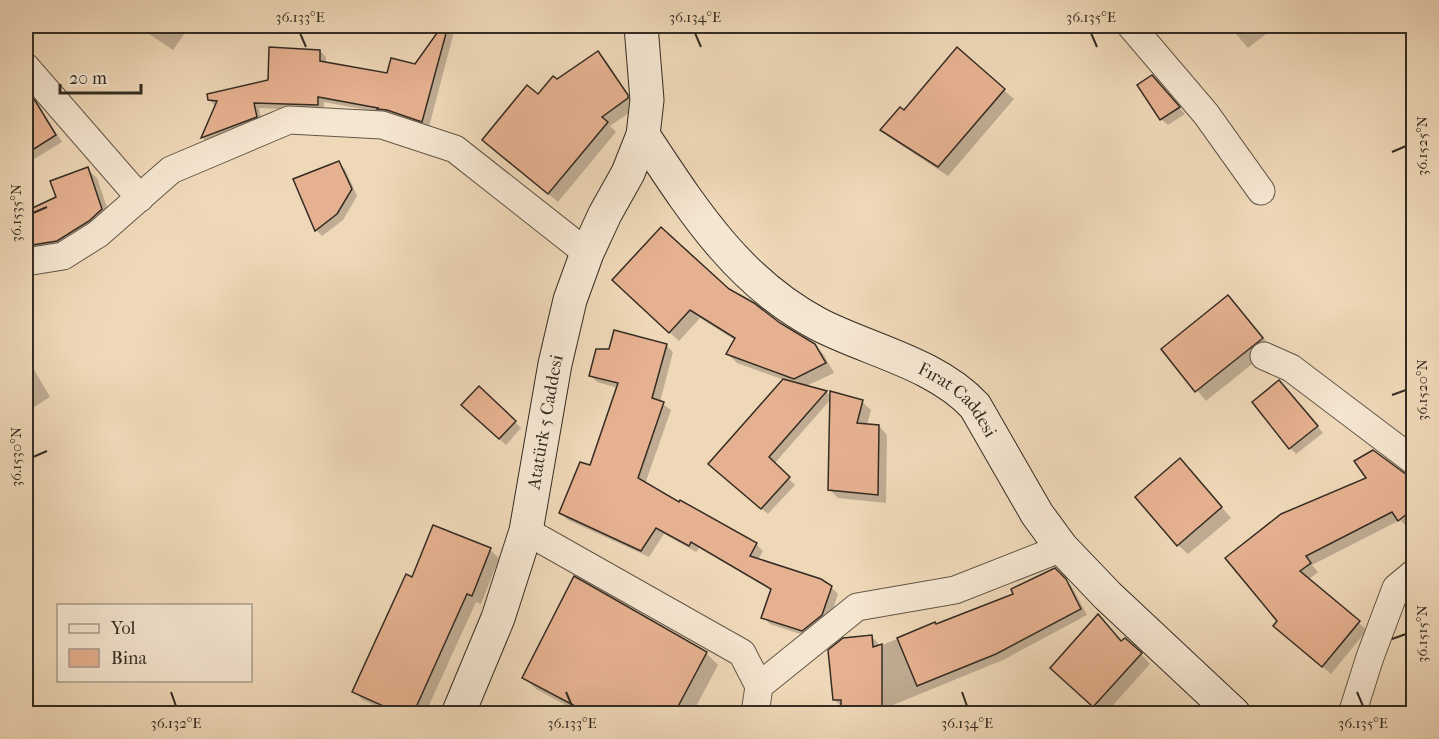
<svg xmlns="http://www.w3.org/2000/svg" width="1439" height="739" font-family="'IM FELL French Canon',serif">
<style>
.shadow{fill:#0003}
.building{fill:#e6b190;stroke:#342c23;stroke-width:1.5}
.lines{fill:none;stroke-linecap:round;stroke-linejoin:round}
.street-casing{stroke:#635748;stroke-width:29}
.secondary-casing{stroke:#342c23;stroke-width:35}
.street{stroke:#f5e6d1;stroke-width:27}
.secondary{stroke:#f5e6d1;stroke-width:33}
.ticks{fill:none;stroke:#342c23;stroke-width:2}
.labels{text-anchor:middle;dominant-baseline:central;stroke-width:4.5;stroke-linejoin:round;paint-order:stroke}
.street-label{font-size:18px;fill:#342c23;stroke:#f5e6d1}
.neatline{fill:none;stroke:#342c23;stroke-width:2}
.ticks-label{font-size:15px;text-anchor:middle;fill:#342c23}
</style>
<rect width="100%" height="100%" fill="#efd8b8"/>
<filter id="stains"><feTurbulence type="fractalNoise" baseFrequency=".00333" numOctaves="4"/><feColorMatrix values="0 0 0 0 .2 0 0 0 0 .09 0 0 0 0 .02 0 0 0 .5 -.17"/></filter>
<radialGradient id="worn" r=".72"><stop offset=".6" stop-color="#630" stop-opacity="0"/><stop offset="1" stop-color="#630" stop-opacity=".3"/></radialGradient>
<!-- shadow -->
<g class="shadow">
<polygon points="137,26 190,26 173,50"/>
<polygon points="444,26 453,26 455,28 429,127 383,113 324,102 324,111 259,108 262,123 209,144 203,138 216,107 210,100 269,81 320,51 326,57 326,64 388,75 416,66"/>
<polygon points="1229,26 1276,26 1248,48"/>
<polygon points="957,50 1014,99 948,176 892,139 882,130 904,112"/>
<polygon points="598,53 607,62 636,108 610,126 616,132 558,202 493,148 538,96"/>
<polygon points="1158,83 1185,114 1168,125 1161,119"/>
<polygon points="26,90 42,111 62,142 26,164"/>
<polygon points="338,163 345,169 357,196 343,220 322,236 316,230"/>
<polygon points="87,169 97,178 111,219 98,231 26,255 26,212 58,198"/>
<polygon points="623,289 728,291 814,345 824,355 834,373 806,386 827,392 831,397 862,402 871,410 867,425 879,426 887,435 886,503 838,498 829,489 831,399 774,464 795,485 768,514 716,470 784,380 737,363 728,354 735,340 700,318 679,341"/>
<polygon points="1228,297 1272,348 1206,401 1163,350"/>
<polygon points="666,345 673,352 660,402 671,410 645,484 756,544 763,551 758,560 831,587 838,594 829,622 809,637 770,624 763,617 772,591 699,548 696,552 664,534 649,557 568,520 561,513 591,467 618,388 597,382 590,375"/>
<polygon points="26,356 50,397 26,412"/>
<polygon points="1286,388 1323,433 1296,454 1290,448"/>
<polygon points="469,412 515,422 521,428 506,445"/>
<polygon points="1189,469 1231,518 1188,554 1178,545"/>
<polygon points="1406,476 1414,483 1414,523 1408,528 1400,520 1312,565 1318,572 1308,580 1367,630 1331,674 1283,634 1279,621 1228,558"/>
<polygon points="490,550 499,558 481,604 476,602 425,714 393,714 363,700 354,691 413,579"/>
<polygon points="1055,570 1072,587 1087,615 1003,660 871,714 841,706 834,700 872,637 878,643 878,647 934,623 936,625 1015,595"/>
<polygon points="1122,643 1141,654 1150,664 1105,714 1102,714 1061,677"/>
<polygon points="706,653 718,665 692,714 582,714 536,689 524,677"/>
</g>
<!-- building -->
<g class="building">
<polygon points="442,26 448,26 422,122 387,110 377,109 378,108 318,97 318,105 254,103 257,117 201,138 217,101 208,100 207,94 268,80 269,47 320,50 320,61 387,73 391,58 415,64"/>
<polygon points="957,47 1005,89 938,167 880,130 900,107 904,110"/>
<polygon points="598,51 628,95 628,98 602,117 608,122 548,194 482,140 527,85 538,94 553,76 557,79"/>
<polygon points="1152,75 1180,107 1160,120 1137,85"/>
<polygon points="26,90 36,102 56,135 26,154"/>
<polygon points="339,161 352,189 337,214 315,231 293,179"/>
<polygon points="88,167 102,209 89,221 57,241 26,246 26,211 56,197 50,181"/>
<polygon points="661,227 729,289 754,303 780,323 815,344 826,363 794,379 726,354 735,338 690,310 669,333 612,280"/>
<polygon points="1228,295 1263,338 1195,392 1161,349"/>
<polygon points="614,330 667,344 652,398 664,402 638,478 679,502 680,500 757,543 750,556 821,579 832,586 822,615 802,631 761,618 771,589 691,542 689,546 656,528 641,551 559,513 580,462 590,465 618,383 589,376 596,349 609,349"/>
<polygon points="783,379 827,391 769,457 790,477 761,509 708,464"/>
<polygon points="1279,380 1318,426 1289,449 1252,402"/>
<polygon points="479,386 516,421 499,439 461,405"/>
<polygon points="830,391 863,400 857,423 879,425 878,495 828,490"/>
<polygon points="1373,450 1407,475 1413,482 1413,509 1398,521 1392,512 1306,556 1311,563 1300,571 1360,621 1322,667 1273,626 1277,621 1225,558 1281,514 1366,478 1354,461"/>
<polygon points="1180,458 1222,507 1177,546 1135,497"/>
<polygon points="433,525 491,548 472,596 467,594 413,714 401,714 352,692 406,574 412,577"/>
<polygon points="1055,568 1066,579 1081,609 996,654 917,686 897,638 935,622 936,624 1013,594 1011,589"/>
<polygon points="574,576 707,652 674,714 590,714 522,678"/>
<polygon points="1098,614 1121,641 1125,638 1142,653 1093,707 1050,668"/>
<polygon points="872,635 873,647 882,644 882,714 841,714 841,700 833,700 828,650 843,638"/>
</g>
<g class="lines">
<defs>
<g id="street">
<polyline points="1131,26 1206,114 1261,191"/>
<polyline points="26,67 140,198"/>
<polyline points="26,262 63,256 98,234 171,170 289,120 382,125 455,149 587,253"/>
<polyline points="1264,356 1291,368 1414,461"/>
<polyline points="526,531 742,653 759,686 755,714"/>
<polyline points="759,686 857,607 955,590 1062,548"/>
<polyline points="1352,714 1370,657 1396,588 1414,573"/>
</g>
<g id="secondary">
<path id="s1" d="M643,135C692,209 737,281 818,324C868,350 935,363 975,406L1037,514L1062,548L1108,596L1234,714"/>
<path id="s2" d="M458,714L498,618L526,531L555,364L570,300L587,253L605,214L628,173L643,135L647,100L641,26"/>
</g>
</defs>
<!-- street casing -->
<use href="#street" class="street-casing"/>
<!-- secondary casing -->
<use href="#secondary" class="secondary-casing"/>
<!-- street -->
<use href="#street" class="street"/>
<!-- secondary -->
<use href="#secondary" class="secondary"/>
</g>
<!-- ticks -->
<path class="ticks" d="M300,33L306,47M695,33L701,47M1091,33L1097,47M1392,152L1406,146M33,213L47,207M1392,395L1406,390M33,457L47,451M1392,639L1406,634M171,692L176,706M566,692L572,706M962,692L967,706M1357,692L1363,706"/>
<g class="labels">
<!-- street labels -->
<g class="street-label">
<text stroke="none"><textPath href="#s1" startOffset="422">Fırat Caddesi</textPath></text>
<text stroke="none"><textPath href="#s2" startOffset="306">Atatürk 5 Caddesi</textPath></text>
</g>
</g>
<!-- margin -->
<rect width="1439" height="739" fill="none" stroke="#efd8b8" stroke-width="66"/>
<!-- legend -->
<rect x="57" y="604" width="195" height="78" fill="#f5e6d1" stroke="#a89c8b" stroke-width="1.5"/>
<rect x="69" y="624" width="30" height="9" fill="#f5e6d1" stroke="#a89c8b" stroke-width="1.5"/>
<text x="111" y="634" font-size="18" fill="#342c23">Yol</text>
<rect x="69" y="649" width="30" height="18" fill="#e6b190" stroke="#a89c8b" stroke-width="1.5"/>
<text x="111" y="664" font-size="18" fill="#342c23">Bina</text>
<!-- scale -->
<path d="M60 84v9h81v-9" fill="none" stroke="#342c23" stroke-width="3"/>
<text x="69" y="84" font-size="18" fill="#342c23" stroke="#f5e6d1" stroke-width="4.5" paint-order="stroke">20 m</text>
<rect x="33" y="33" width="1373" height="673" class="neatline"/>
<g class="ticks-label">
<text x="300" y="22">36.133°E</text>
<text x="695" y="22">36.134°E</text>
<text x="1091" y="22">36.135°E</text>
<text transform="translate(1422 146) rotate(-90)" y="5">36.1525°N</text>
<text transform="translate(16 213) rotate(-90)" y="5">36.1535°N</text>
<text transform="translate(1422 390) rotate(-90)" y="5">36.1520°N</text>
<text transform="translate(16 457) rotate(-90)" y="5">36.1530°N</text>
<text transform="translate(1422 634) rotate(-90)" y="5">36.1515°N</text>
<text x="176" y="728">36.132°E</text>
<text x="572" y="728">36.133°E</text>
<text x="967" y="728">36.134°E</text>
<text x="1363" y="728">36.135°E</text>
</g>
<rect width="100%" height="100%" filter="url(#stains)"/>
<rect width="100%" height="100%" fill="url(#worn)"/>
</svg>
